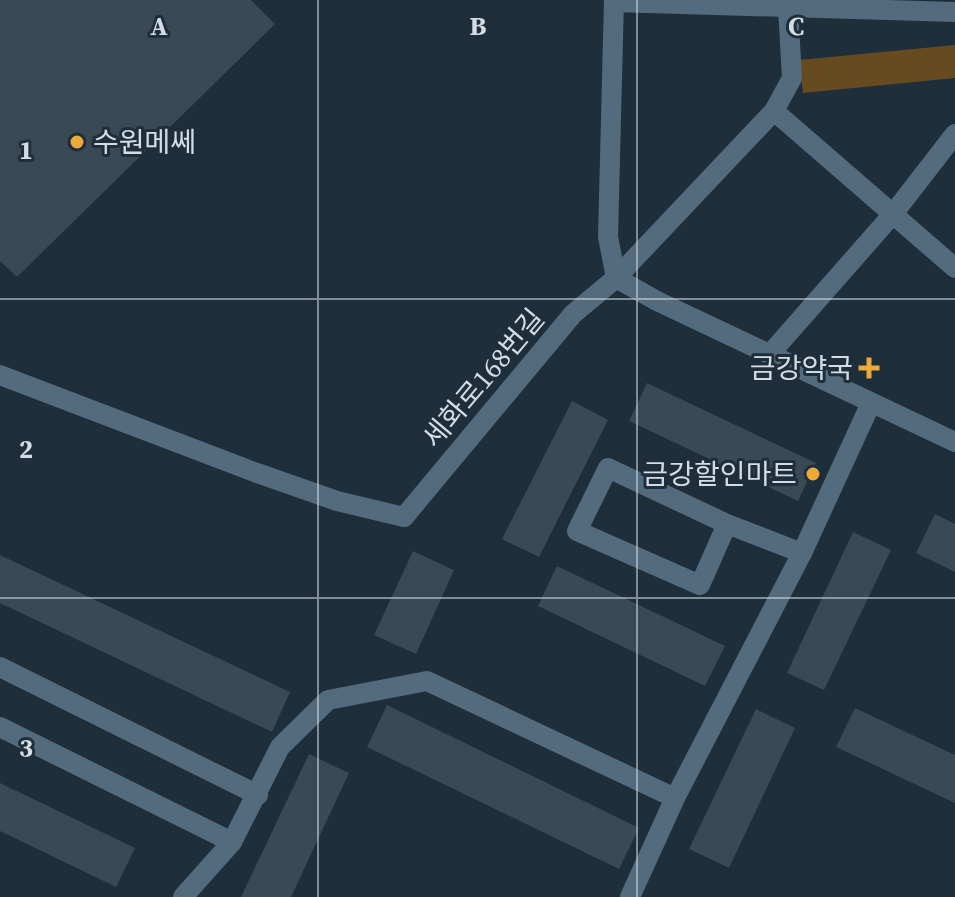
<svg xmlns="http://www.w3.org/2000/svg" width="955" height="897" font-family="'Source Serif 4','Noto Sans KR',serif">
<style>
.green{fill:#664b20}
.building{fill:#394956}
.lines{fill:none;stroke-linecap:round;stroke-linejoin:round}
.minor{stroke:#536b7d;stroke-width:20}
.grid{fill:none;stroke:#d4dde5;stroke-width:2;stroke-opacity:0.55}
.poi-dot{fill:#ebaa39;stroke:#1e2e3a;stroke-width:3}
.labels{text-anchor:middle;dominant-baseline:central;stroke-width:6;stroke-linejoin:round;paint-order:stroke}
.poi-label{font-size:28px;fill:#d4dde5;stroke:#1e2e3a;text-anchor:end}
.street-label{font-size:28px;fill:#d4dde5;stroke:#1e2e3a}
.grid-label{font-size:26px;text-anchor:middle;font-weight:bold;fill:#d4dde5;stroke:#1e2e3a;stroke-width:6;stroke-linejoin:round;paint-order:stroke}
</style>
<rect width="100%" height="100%" fill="#1e2e3a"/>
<!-- green -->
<polygon class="green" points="955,45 955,78 803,93 799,60"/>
<!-- building -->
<g class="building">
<polygon points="0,0 251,0 275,24 17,277 0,261"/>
<polygon points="647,383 816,463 798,501 629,421"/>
<polygon points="572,401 608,420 539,557 502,539"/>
<polygon points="935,514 955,524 955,572 916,553"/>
<polygon points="853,532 891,550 824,690 787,673"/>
<polygon points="413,551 454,570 416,654 374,635"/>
<polygon points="0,555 290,692 272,732 0,603"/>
<polygon points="557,566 725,646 705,686 538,606"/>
<polygon points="387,705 639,828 619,869 367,747"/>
<polygon points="855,708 955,755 955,803 836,747"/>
<polygon points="756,709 795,728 729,868 689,849"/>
<polygon points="309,754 349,773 291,897 241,897"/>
<polygon points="0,783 135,848 116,887 0,831"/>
</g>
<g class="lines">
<!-- minor -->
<g class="minor">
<polyline points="614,0 608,237 616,278"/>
<polyline points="614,2 955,12"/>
<polyline points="774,111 955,268"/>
<polyline points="616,278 774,111 792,78 788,8"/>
<polyline points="770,354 893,214 955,134"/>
<polyline points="0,375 257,473 337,501 404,517 573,314 616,278 657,301 955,442"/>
<polyline points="727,524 700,585 577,531 608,468 727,524 802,553"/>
<polyline points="0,667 258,795"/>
<polyline points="0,727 232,842"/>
<polyline points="183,897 232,842 280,747 328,700 427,681 675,798"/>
<polyline points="630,897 675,798 802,553 871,403"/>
</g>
</g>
<!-- grid -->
<path class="grid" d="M318,0V897M637,0V897M0,299H955M0,598H955"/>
<!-- markers -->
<g class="poi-dot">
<circle cx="77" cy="142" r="8"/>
<path d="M865 356h8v8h8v8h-8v8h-8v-8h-8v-8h8z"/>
<circle cx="813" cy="474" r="8"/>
</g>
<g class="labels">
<!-- poi labels -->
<g class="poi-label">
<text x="93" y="142" text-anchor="start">수원메쎄</text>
<text x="853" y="368">금강약국</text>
<text x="797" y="474">금강할인마트</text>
</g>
<!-- street labels -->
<g class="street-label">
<text transform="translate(483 378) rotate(-50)">세화로168번길</text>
</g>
</g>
<g class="grid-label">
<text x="159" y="35">A</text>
<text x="478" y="35">B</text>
<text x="796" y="35">C</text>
<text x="26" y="159">1</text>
<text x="26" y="458">2</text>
<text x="26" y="757">3</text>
</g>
</svg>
